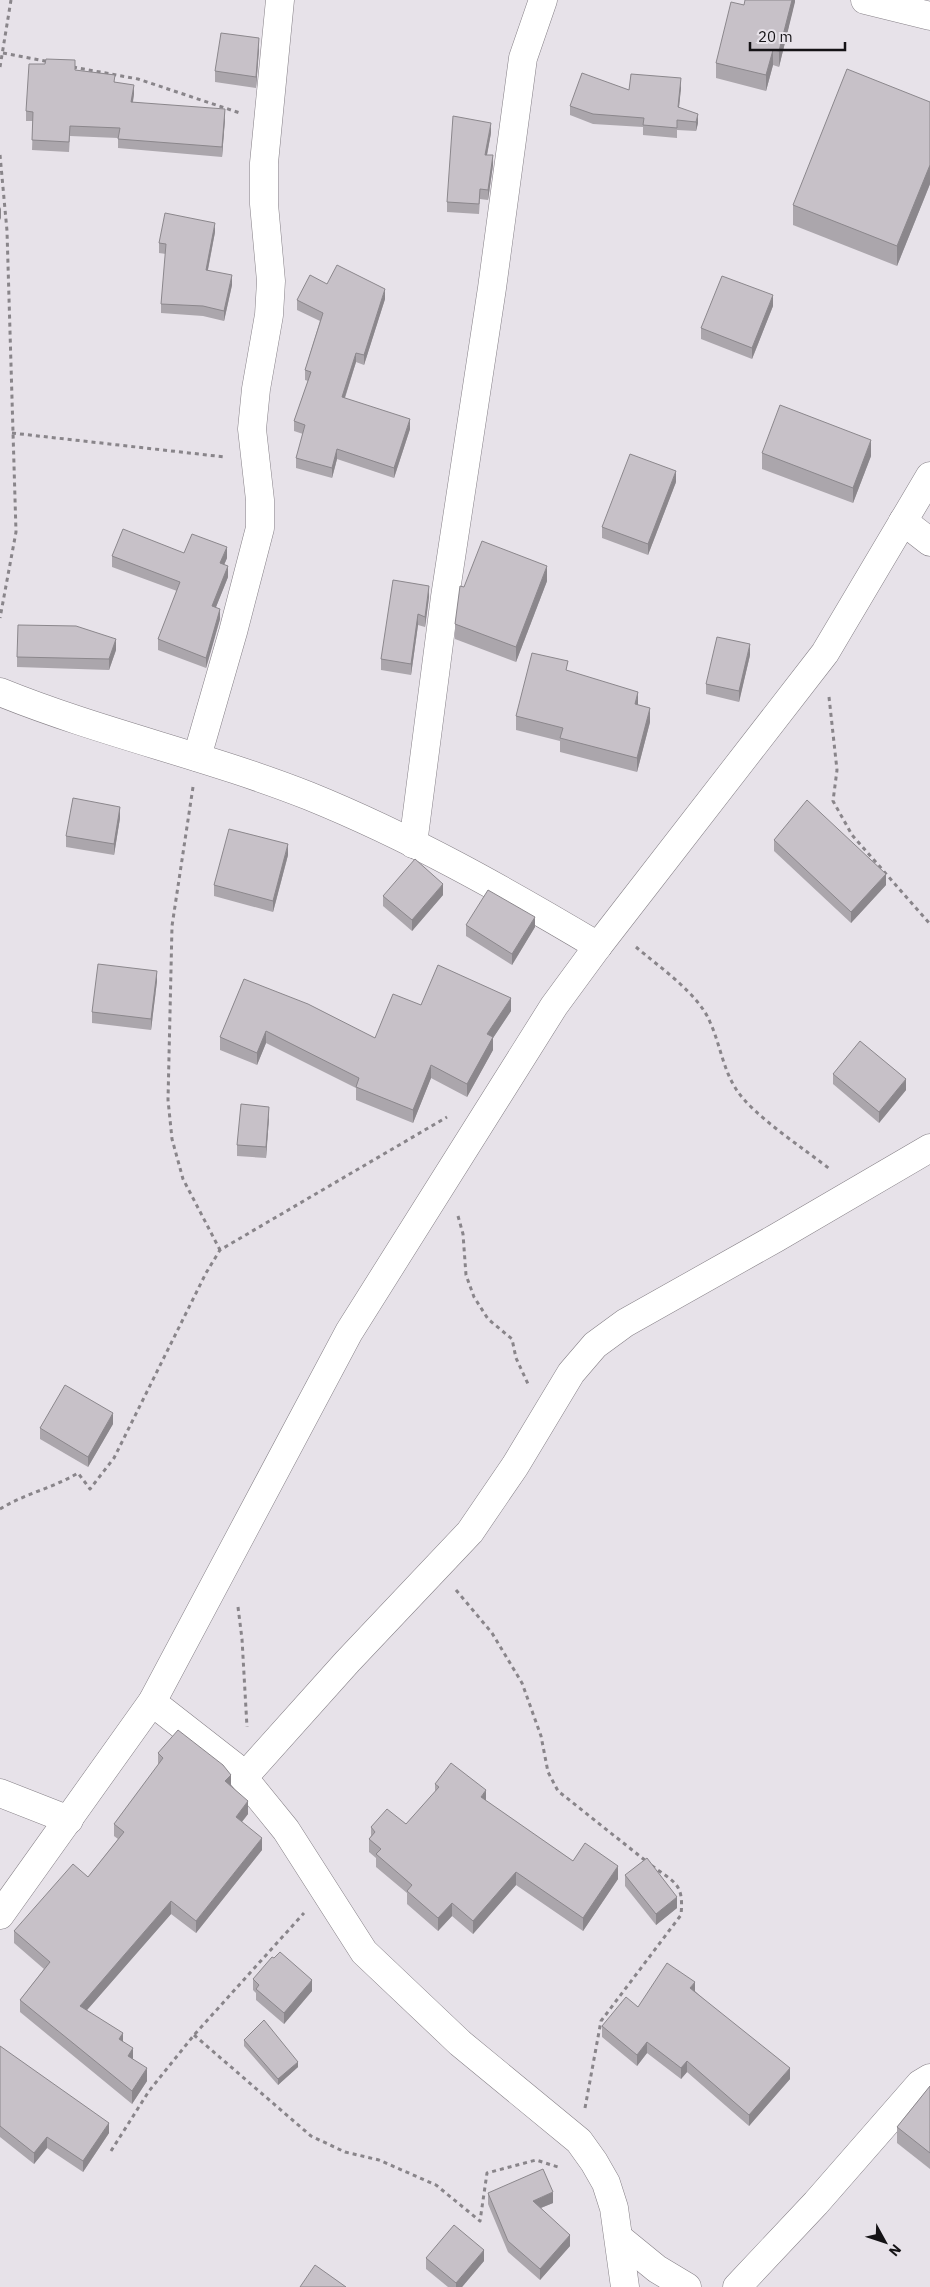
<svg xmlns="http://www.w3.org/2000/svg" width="930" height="2287" font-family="'IBM Plex Sans',sans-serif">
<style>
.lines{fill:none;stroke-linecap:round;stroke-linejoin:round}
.minor-casing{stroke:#868087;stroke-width:29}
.path{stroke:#89858a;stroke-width:3;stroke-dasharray:4 4;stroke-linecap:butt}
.minor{stroke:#fff;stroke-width:28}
.wall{fill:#aba6ac}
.shaded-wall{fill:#8b878c}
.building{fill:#c7c1c8;stroke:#8b878c}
</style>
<rect width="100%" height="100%" fill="#e7e2e9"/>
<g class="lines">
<defs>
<g id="minor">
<polyline points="865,0 930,16"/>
<polyline points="903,521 930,542"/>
<path d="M0,692C101,733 208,756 309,796C410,837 504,890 598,946"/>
<polyline points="197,757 233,632 260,528 260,500 252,429 256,389 269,315 271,281 264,204 264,163 280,0"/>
<polyline points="413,844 445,597 492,288 523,58 543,0"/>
<polyline points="152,1702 234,1766 286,1830 364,1952 460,2043 579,2141 594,2162 606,2183 614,2208 625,2287"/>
<polyline points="244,1777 347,1662 470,1532 515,1466 571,1373 595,1345 625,1323 776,1238 930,1148"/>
<polyline points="0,1793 69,1820"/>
<polyline points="0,1915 152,1702 349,1332 554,1006 598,946 825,653 930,476"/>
<polyline points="619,2238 657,2269 687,2287"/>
<polyline points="737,2287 816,2203 920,2084 930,2078"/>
</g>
</defs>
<!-- minor casing -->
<use href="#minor" class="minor-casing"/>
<!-- path -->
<g class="path">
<polyline points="3,53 50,62"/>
<polyline points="0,67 11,0"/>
<polyline points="73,67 138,79 240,113"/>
<polyline points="0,155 7,231 16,532 0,618"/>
<polyline points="12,433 225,457"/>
<polyline points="829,697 837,770 833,801 852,835 930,924"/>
<polyline points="193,787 172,926 168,1100 172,1139 183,1179 220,1250"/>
<path d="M636,947C659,967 698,993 710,1022C720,1044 723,1069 736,1089C752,1115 806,1150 831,1170"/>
<polyline points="458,1216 463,1234 466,1275 474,1297 488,1319 512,1339 516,1358 528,1384"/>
<path d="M0,1509C24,1494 53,1488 78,1473L90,1489L114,1458L206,1273L220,1250L447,1117"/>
<polyline points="456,1590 492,1633 522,1683 541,1736 548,1772 558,1791 646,1861"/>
<polyline points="238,1607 242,1639 247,1727"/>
<polyline points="194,2035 311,2136 345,2152 379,2160 436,2185 480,2221 487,2173 536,2160 561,2168"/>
<path d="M585,2108L601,2021L681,1915C684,1883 675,1883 651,1865"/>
<polyline points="111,2151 149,2091 194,2035 304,1913"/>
</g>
<!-- minor -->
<use href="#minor" class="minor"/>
</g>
<!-- wall -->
<g class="wall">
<polygon points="795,0 779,67 773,65 766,91 716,78 716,63 744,5"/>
<polygon points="259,49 256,88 215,82 215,71"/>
<polygon points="75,70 115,82 134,94 133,102 225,119 222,157 118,148 118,138 70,136 69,152 32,150 33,121 26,121 26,111"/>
<polygon points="681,88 679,107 698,123 696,131 677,130 677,138 643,135 643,127 593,124 570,115 570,106 629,90"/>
<polygon points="930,102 930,184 897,266 793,225 793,205"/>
<polygon points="491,133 487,155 493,165 488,200 480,199 479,214 447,212 447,202"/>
<polygon points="215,232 208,270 232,285 224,321 203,316 161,313 161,304 166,254 159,253 159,243"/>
<polygon points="327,284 385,299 364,365 356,362 345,398 410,429 394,478 337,459 332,478 296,468 296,458 303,434 294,431 294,421 308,381 305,380 305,370 320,321 297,310 297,300"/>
<polygon points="773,306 752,359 701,339 701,328"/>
<polygon points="762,453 871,456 853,503 762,469"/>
<polygon points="676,482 648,555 602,538 602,527"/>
<polygon points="184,553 227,558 224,565 228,577 216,607 220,619 206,668 158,650 158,639 177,591 112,567 112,556"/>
<polygon points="547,581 516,662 455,639 455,624 464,587"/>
<polygon points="429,597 425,627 418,625 411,675 381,670 381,659"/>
<polygon points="116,650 109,670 17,667 17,657"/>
<polygon points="750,655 739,702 706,694 706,684"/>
<polygon points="568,671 638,705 650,722 637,772 560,752 560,741 516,730 516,716"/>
<polygon points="120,818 114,855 66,847 66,836"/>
<polygon points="774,840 886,885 851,923 774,851"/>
<polygon points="288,855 273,912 214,896 214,885"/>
<polygon points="443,895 412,931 383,906 383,896"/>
<polygon points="466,925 535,927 512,965 466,936"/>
<polygon points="244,979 375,1038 421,1005 511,1011 493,1038 493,1050 467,1097 431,1078 413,1123 356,1100 356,1088 266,1043 257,1065 220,1050 220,1037"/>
<polygon points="157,981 151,1030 92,1023 92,1012"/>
<polygon points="833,1074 906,1090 879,1123 833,1084"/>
<polygon points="269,1118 266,1158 237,1156 237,1145"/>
<polygon points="113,1424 88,1467 40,1439 40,1428"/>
<polygon points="158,1753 231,1787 248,1814 242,1822 262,1850 196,1933 171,1914 87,2010 123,2042 133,2060 147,2081 132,2104 20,2012 20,2000 44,1969 14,1943 14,1931 88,1877 118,1839 114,1836 114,1824 158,1766"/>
<polygon points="435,1784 486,1801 573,1861 618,1879 583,1931 516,1885 473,1934 452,1916 438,1931 407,1904 407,1893 376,1867 376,1858 369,1852 369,1839 371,1836 371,1827 406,1824 435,1792"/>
<polygon points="625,1875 677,1908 656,1925 625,1886"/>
<polygon points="274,1958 312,1991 284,2024 256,2000 256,1993 253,1990 253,1979"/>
<polygon points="695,1991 790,2079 749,2126 687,2072 681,2079 647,2053 637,2066 602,2037 602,2026 638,2007"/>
<polygon points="244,2040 298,2067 278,2085 244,2046"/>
<polygon points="0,2046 109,2133 83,2172 47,2148 34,2164 0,2137"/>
<polygon points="930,2086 930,2169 897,2143 897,2127"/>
<polygon points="488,2193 553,2203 541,2208 570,2246 540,2280 508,2252 488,2204"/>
<polygon points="426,2258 484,2261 462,2287 448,2287 426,2269"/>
</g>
<!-- shaded-wall -->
<g class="shaded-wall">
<polygon points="792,0 795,0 795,2 779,67 779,51"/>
<polygon points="259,38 259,49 256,88 256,77"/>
<polygon points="773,50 773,65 766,91 766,75"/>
<polygon points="681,78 681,88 678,116 678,107"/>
<polygon points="134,85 134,94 131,112 131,102"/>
<polygon points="225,109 225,119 222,157 222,147"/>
<polygon points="698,114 698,123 696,131 696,122"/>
<polygon points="491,123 491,133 485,165 485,155"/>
<polygon points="493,155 493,165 488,200 488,190"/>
<polygon points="930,165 930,184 897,266 897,246"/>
<polygon points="1,207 1,218 0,220 0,209"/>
<polygon points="215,223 215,232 206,279 206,270"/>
<polygon points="232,275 232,285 224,321 224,311"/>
<polygon points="385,289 385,299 364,365 364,355"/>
<polygon points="773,295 773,306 752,359 752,348"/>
<polygon points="356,353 356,362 342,406 342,397"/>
<polygon points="410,419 410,429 394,478 394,468"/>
<polygon points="871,440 871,456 853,503 853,488"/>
<polygon points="337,449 337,459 332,478 332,468"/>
<polygon points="676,471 676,482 648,555 648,544"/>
<polygon points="227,547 227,558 220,574 220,563"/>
<polygon points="228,566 228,577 212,617 212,606"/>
<polygon points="547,566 547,581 516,662 516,647"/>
<polygon points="429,586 429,597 425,627 425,617"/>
<polygon points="220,609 220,619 206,668 206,658"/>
<polygon points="418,614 418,625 411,675 411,664"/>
<polygon points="116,639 116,650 109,670 109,659"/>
<polygon points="750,644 750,655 739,702 739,691"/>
<polygon points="638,692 638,706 635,704"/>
<polygon points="650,708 650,722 637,772 637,758"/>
<polygon points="120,807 120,818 114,855 114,844"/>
<polygon points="288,844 288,855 273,912 273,901"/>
<polygon points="886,874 886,885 851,923 851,912"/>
<polygon points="443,884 443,895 412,931 412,920"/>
<polygon points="535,917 535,927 512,965 512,954"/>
<polygon points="157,971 157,981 151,1030 151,1019"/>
<polygon points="511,998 511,1011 493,1038 493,1050 467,1097 467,1084 487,1034"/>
<polygon points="266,1031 266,1043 257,1065 257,1053"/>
<polygon points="431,1065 431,1078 413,1123 413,1110"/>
<polygon points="906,1079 906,1090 879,1123 879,1112"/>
<polygon points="269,1107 269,1118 266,1158 266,1147"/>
<polygon points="113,1413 113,1424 88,1467 88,1457"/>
<polygon points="231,1775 231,1787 225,1781"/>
<polygon points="486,1790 486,1803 481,1797"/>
<polygon points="248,1801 248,1814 236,1829 236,1817"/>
<polygon points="262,1838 262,1850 196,1933 196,1921"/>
<polygon points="618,1866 618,1879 583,1931 583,1918"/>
<polygon points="516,1872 516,1885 473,1934 473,1921"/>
<polygon points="677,1897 677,1908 656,1925 656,1914"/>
<polygon points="171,1901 171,1914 80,2018 80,2006"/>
<polygon points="452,1903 452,1916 438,1931 438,1918"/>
<polygon points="312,1980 312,1991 284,2024 284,2013"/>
<polygon points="695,1982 695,1993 690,1988"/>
<polygon points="123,2033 123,2046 119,2039"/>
<polygon points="647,2042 647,2053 637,2066 637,2055"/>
<polygon points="133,2048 133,2061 128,2056"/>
<polygon points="687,2061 687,2072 681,2079 681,2068"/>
<polygon points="298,2062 298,2067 278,2085 278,2079"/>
<polygon points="147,2068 147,2081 132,2104 132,2091"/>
<polygon points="790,2068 790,2079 749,2126 749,2115"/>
<polygon points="109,2123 109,2133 83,2172 83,2161"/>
<polygon points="47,2137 47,2148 34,2164 34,2153"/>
<polygon points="553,2192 553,2203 533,2211 533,2201"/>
<polygon points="570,2235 570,2246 540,2280 540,2269"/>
<polygon points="484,2250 484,2261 462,2287 456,2287 456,2283"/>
</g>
<!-- building -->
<g class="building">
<polygon points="745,0 792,0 779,51 773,50 766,75 716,63 731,2 744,5"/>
<polygon points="221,33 259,38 256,77 215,71"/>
<polygon points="46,59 75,60 75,70 115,75 114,82 134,85 131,102 225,109 222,147 118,139 120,128 70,126 69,142 32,140 33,112 26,111 29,64 45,64"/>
<polygon points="847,69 930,102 930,165 897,246 793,205"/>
<polygon points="582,73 629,90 631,74 681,78 678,107 698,114 696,122 677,120 677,128 643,125 644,118 593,114 570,106"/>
<polygon points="453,116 491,123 485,155 493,155 488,190 480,189 479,204 447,202"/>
<polygon points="165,213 215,223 206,270 232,275 224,311 203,306 161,304 166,244 159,243"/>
<polygon points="337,265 385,289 364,355 356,353 342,397 410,419 394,468 337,449 332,468 296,458 305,425 294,421 311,372 305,370 323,313 297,300 310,275 327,284"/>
<polygon points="722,276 773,295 752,348 701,328"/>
<polygon points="780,405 871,440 853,488 762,453"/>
<polygon points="630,454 676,471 648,544 602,527"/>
<polygon points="123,529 184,553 192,534 227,547 220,563 228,566 212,606 220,609 206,658 158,639 180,582 112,556"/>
<polygon points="482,541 547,566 516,647 455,624 460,586 464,587"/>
<polygon points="393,580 429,586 425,617 418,614 411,664 381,659"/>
<polygon points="18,625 76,626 116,639 109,659 17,657"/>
<polygon points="717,637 750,644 739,691 706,684"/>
<polygon points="532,653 568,661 566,670 638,692 635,704 650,708 637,758 560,738 563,728 516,716"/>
<polygon points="73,798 120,807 114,844 66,836"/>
<polygon points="807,800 886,874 851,912 774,840"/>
<polygon points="229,829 288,844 273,901 214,885"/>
<polygon points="415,859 443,884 412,920 383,896"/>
<polygon points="488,890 535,917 512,954 466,925"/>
<polygon points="98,964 157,971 151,1019 92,1012"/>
<polygon points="438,965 511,998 487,1034 493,1037 467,1084 431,1065 413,1110 356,1087 359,1078 266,1031 257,1053 220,1037 244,979 308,1004 375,1038 393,994 421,1005"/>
<polygon points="860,1041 906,1079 879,1112 833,1074"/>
<polygon points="241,1104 269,1107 266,1147 237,1145"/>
<polygon points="65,1385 113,1413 88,1457 40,1428"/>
<polygon points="178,1730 223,1765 231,1775 225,1781 248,1801 236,1817 262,1838 196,1921 171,1901 80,2006 123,2033 119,2039 133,2048 128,2056 147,2068 132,2091 20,2000 50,1962 14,1931 73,1864 88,1877 124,1832 114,1824 163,1758 158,1753"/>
<polygon points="451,1763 486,1790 481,1797 573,1861 585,1843 618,1866 583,1918 516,1872 473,1921 452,1903 438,1918 407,1891 412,1885 376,1854 381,1849 369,1839 375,1832 371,1827 387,1809 406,1824 439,1787 435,1784"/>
<polygon points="647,1858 677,1897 656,1914 625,1875"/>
<polygon points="280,1952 312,1980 284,2013 256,1989 259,1985 253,1979 272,1957 274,1958"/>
<polygon points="667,1963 695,1982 690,1988 790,2068 749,2115 687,2061 681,2068 647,2042 637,2055 602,2026 626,1997 638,2007"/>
<polygon points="264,2020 298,2062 278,2079 244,2040"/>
<polygon points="0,2046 109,2123 83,2161 47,2137 34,2153 0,2126"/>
<polygon points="930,2086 930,2153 897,2127"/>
<polygon points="543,2169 553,2192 533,2201 570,2235 540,2269 508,2241 488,2193"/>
<polygon points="454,2225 484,2250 456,2283 426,2258"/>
<polygon points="315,2265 346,2287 300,2287"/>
</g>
<!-- north arrow -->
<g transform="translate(885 2242) rotate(130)" stroke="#e7e2e9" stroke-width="4" paint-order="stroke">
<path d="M0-4L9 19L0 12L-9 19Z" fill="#151316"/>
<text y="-8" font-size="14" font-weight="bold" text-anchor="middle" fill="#151316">N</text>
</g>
<!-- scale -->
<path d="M750 42v8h95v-8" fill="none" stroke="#151316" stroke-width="2.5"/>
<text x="758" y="42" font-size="15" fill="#151316" stroke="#e7e2e9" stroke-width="4" paint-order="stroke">20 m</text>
</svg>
